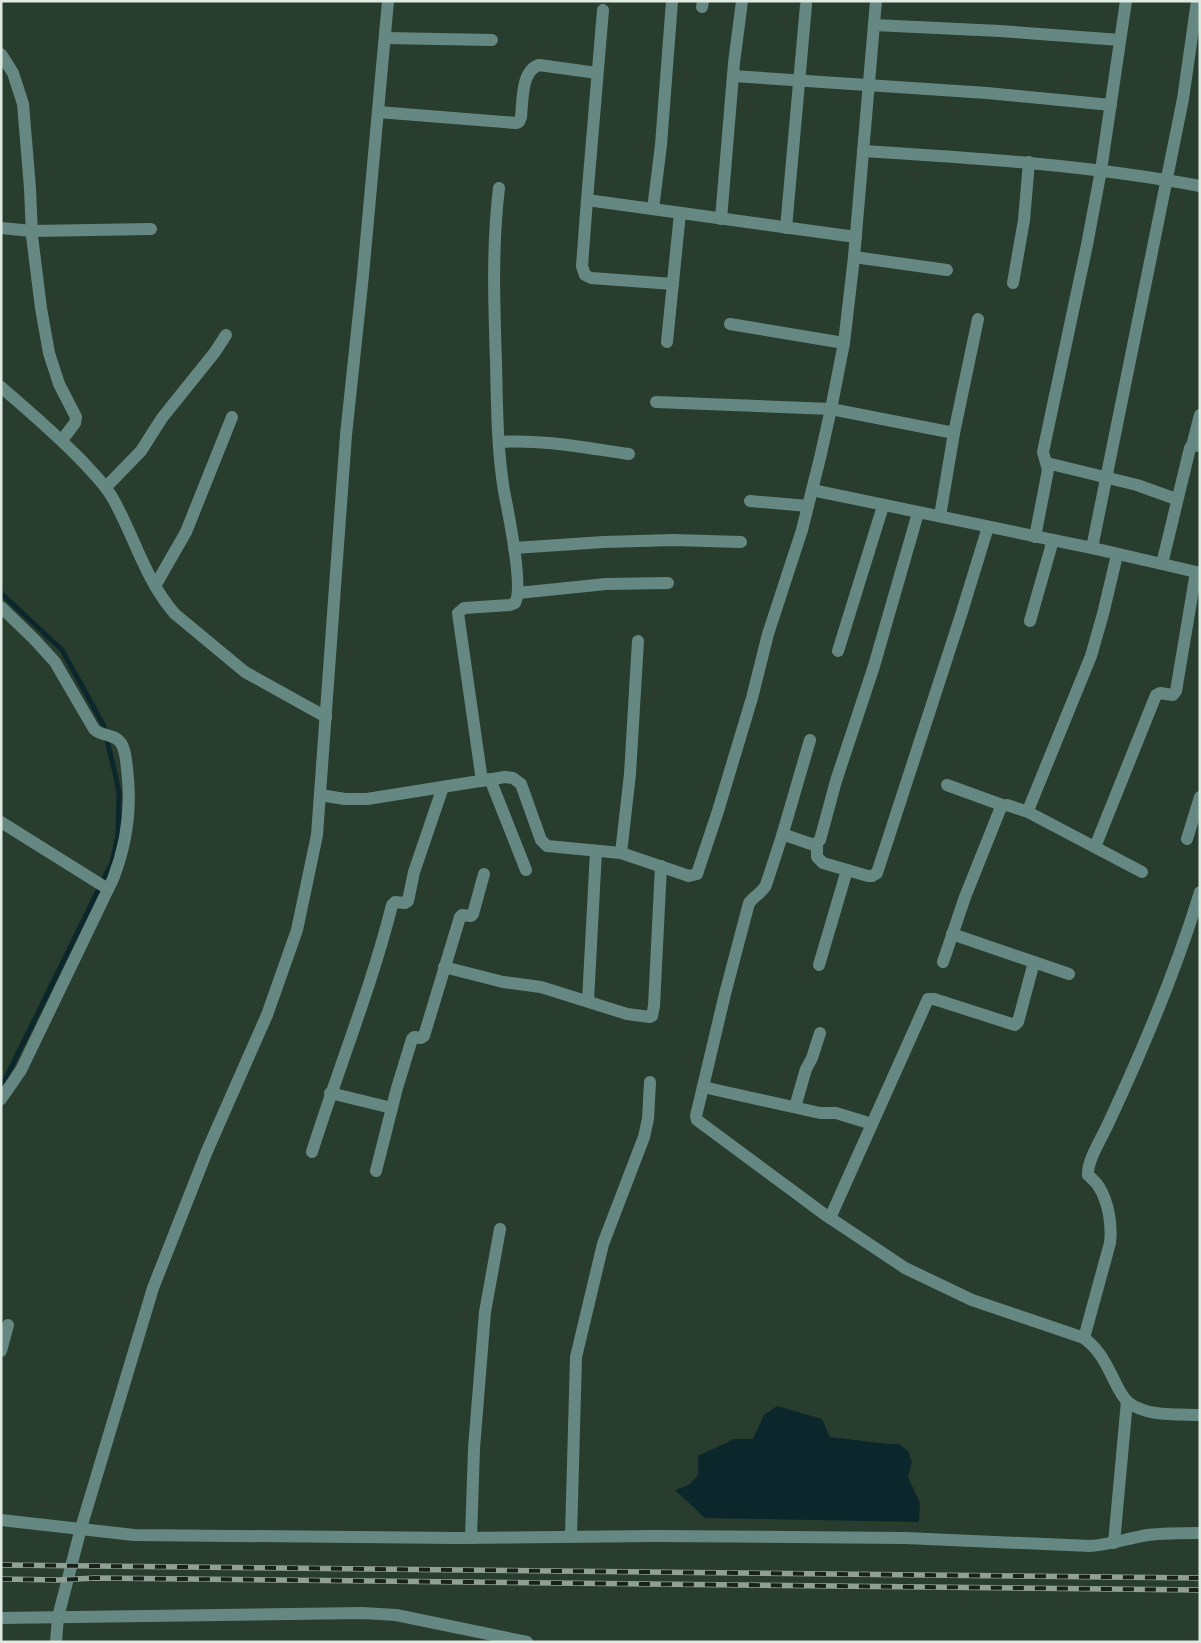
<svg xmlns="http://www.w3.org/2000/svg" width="1201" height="1643" font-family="'Libre Baskerville',serif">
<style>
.water{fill:#0b272c}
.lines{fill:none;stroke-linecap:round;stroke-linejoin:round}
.stream{stroke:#0b272c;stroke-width:5}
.minor{stroke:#668882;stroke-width:12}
.rail-casing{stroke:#91a094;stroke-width:5.5}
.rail{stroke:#18211a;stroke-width:4;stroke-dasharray:11;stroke-linecap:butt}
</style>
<rect width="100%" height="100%" fill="#293d2e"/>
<!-- water -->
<polygon class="water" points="777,1406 822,1419 830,1437 888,1444 899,1444 908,1451 912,1462 908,1477 920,1503 919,1522 705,1518 675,1490 689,1485 698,1475 698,1456 734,1439 753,1439 764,1415"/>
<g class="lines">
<!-- stream -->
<polyline class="stream" points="1,593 62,650 103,724 115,773 119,793 118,835 112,862 1,1088"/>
<!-- minor -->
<g class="minor">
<polyline points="702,7 703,1"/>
<polyline points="603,10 587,200 856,237"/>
<polyline points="874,25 1000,31 1120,40"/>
<polyline points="385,38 492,40"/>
<polyline points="1,54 13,73 23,104 30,188 32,236 41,308 49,353 59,384 76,417 75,423 62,440"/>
<polyline points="733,76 987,93 1111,105"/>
<path d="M378,112L516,123L519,122L521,117C523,100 521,71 539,65L597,73"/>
<path d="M863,151C976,158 1088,165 1200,186"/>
<polyline points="587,200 582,266 585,275 591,278 673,284"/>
<polyline points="653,209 661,145 672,1"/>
<polyline points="721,219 734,63 742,1"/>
<polyline points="1,228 32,231 151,229"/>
<polyline points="786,228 806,5"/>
<polyline points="854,257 947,270"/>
<polyline points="1013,283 1024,220 1029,162"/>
<polyline points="730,324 844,343"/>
<polyline points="667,342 680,213"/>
<path d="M1,387C29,411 57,435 83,462C93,473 104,483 112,497C134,535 145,580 175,614L245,672L326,717"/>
<polyline points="656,402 831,409 954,433"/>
<path d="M500,442C543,439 586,448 629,454"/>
<polyline points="1192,446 1200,415"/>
<polyline points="1047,463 1137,485 1176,499"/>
<polyline points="106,487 141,451 162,418 215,352 226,335"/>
<polyline points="812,490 1092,548 1162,564 1190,448 1195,445 1200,446"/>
<polyline points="750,501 808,506"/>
<path d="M918,513L874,666L836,781L820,840L814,845L785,835L782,836L766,885C762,893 754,896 749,903L725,994L696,1116L697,1120L824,1214L905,1268L972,1300L1084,1338C1097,1348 1103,1358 1110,1372C1115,1381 1120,1395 1128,1402C1146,1417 1178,1414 1200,1415"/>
<polyline points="940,516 954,433 978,319"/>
<polyline points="1035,537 1048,470 1043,452 1087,245 1101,170 1126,1"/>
<polyline points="514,548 604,542 673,540 741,542"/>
<polyline points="1092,548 1183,99 1197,1"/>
<polyline points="1162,564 1200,573"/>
<polyline points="155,586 186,532 232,417"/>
<polyline points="518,593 606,584 668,583"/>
<path d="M1,607L34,639L55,662L94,729C102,737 114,733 121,743C126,751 126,760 127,769C132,807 127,843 113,879L21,1070L1,1099"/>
<polyline points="1030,621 1053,540"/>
<polyline points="838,651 883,506"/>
<polyline points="490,779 526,870"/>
<path d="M482,781L458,613L464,608L510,605L515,603C524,588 508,511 504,491C497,449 497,404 496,362C494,303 492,246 499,188"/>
<polyline points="947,785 1002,805"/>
<polyline points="320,795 345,799 367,799 505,777 513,778 521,784 541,840 547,846 621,853 689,876 697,874 718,811 752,698 768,634 802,530 820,458 831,409 844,343 854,257 876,1"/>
<polyline points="1026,811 1142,872"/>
<polyline points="1,822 108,889"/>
<polyline points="782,836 810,740"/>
<polyline points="1187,839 1200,797"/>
<polyline points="817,844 817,857 823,863 868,876 872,876 877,873 961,615 988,527"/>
<polyline points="1095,847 1156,695 1160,693 1173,695 1176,691 1196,572"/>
<polyline points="621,853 630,774 638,641"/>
<polyline points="952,934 1069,974"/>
<polyline points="943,962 965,897 1001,807 1007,805 1025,811 1029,808 1091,656 1103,614 1117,555"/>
<polyline points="819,965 847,870"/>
<polyline points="444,967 503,982 541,987 627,1014 650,1017 652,1016 654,1006 661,866"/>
<polyline points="588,1001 596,851"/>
<polyline points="703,1087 820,1113 836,1113 872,1124"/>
<polyline points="330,1093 392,1108"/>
<polyline points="795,1107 806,1069 812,1058 820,1033"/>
<path d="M312,1152C338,1069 371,989 392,905L395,902L405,903L408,901L414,872L443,787"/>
<polyline points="376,1171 397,1088 412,1039 414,1037 421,1038 424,1036 460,917 462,915 471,916 473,914 484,874"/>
<polyline points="830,1218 928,999 934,999 1015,1025 1018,1022 1034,962"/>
<path d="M1084,1338L1110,1243C1112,1226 1109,1203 1099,1187C1096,1182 1092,1179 1088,1175C1087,1160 1103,1136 1109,1122C1144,1047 1176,971 1200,892"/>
<polyline points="1,1351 8,1325"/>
<path d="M1,1520L134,1535L457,1538L656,1536L905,1538L1090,1546C1110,1545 1128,1538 1148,1535C1165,1533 1183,1533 1200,1533"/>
<polyline points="571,1536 576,1357 603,1244 644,1137 648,1119 650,1082"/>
<polyline points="471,1538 474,1448 485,1312 500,1229"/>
<polyline points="1114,1543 1127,1401"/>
<polyline points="1,1618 362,1613 396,1615 527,1642"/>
<polyline points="56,1642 58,1617 81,1528 153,1288 207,1151 267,1015 297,930 317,835 346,435 363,275 388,1"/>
</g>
<defs>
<g id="rail">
<polyline points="1,1565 1200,1578"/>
<polyline points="1,1579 58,1580 95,1578 1200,1590"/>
</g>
</defs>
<!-- rail casing -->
<use href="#rail" class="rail-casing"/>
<!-- rail -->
<use href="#rail" class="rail"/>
</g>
<!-- border -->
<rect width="1201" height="1643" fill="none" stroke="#dfebe2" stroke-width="5"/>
</svg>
